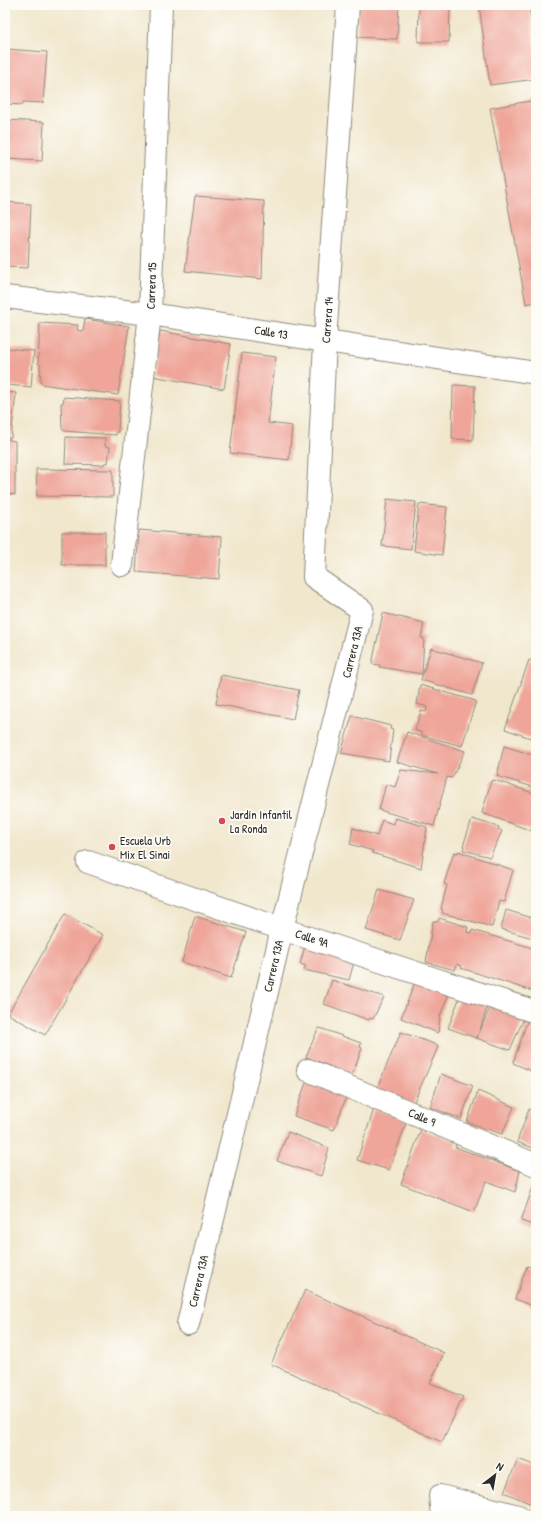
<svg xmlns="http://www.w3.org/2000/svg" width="541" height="1521" font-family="'Patrick Hand',sans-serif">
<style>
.building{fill:#efa599}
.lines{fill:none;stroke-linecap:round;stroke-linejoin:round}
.street-casing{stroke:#8e897c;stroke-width:24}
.street{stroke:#fff;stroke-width:22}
.poi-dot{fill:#d1495b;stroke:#fdfcf7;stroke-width:1.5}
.labels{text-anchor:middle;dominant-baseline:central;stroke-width:3.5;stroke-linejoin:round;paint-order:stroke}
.street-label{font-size:12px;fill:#2b2b2b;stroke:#fdfcf7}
.poi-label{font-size:12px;fill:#2b2b2b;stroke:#fdfcf7;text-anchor:start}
</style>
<rect width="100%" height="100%" fill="#fdfcf7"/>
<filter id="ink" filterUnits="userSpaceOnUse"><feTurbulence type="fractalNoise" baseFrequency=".025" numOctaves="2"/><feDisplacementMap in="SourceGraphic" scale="8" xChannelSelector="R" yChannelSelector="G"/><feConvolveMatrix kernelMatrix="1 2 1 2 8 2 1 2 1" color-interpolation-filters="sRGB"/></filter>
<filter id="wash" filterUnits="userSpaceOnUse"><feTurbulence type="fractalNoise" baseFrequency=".012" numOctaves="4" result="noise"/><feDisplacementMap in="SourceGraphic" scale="16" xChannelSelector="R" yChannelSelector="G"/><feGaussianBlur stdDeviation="0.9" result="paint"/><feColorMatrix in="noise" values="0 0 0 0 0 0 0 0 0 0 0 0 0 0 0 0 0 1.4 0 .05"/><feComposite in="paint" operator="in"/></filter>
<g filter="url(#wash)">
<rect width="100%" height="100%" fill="#f1e7cd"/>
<g id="blocks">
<!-- building -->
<g class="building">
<polygon points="359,5 399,5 397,39 357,37"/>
<polygon points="419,5 450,5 449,42 418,42"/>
<polygon points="479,5 529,5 536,58 536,79 490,85"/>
<polygon points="5,49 47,52 43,103 23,102 23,105 5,104"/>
<polygon points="536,100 536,302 526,304 490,108"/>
<polygon points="5,120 44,122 42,161 5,159"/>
<polygon points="195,196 264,201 262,279 185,271"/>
<polygon points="5,202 31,204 28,268 5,267"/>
<polygon points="85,319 129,326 118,395 41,384 40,364 38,363 40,323 78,325 77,330 83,331"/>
<polygon points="160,331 231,344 224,389 152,376"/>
<polygon points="5,348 34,351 31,387 5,385"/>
<polygon points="242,353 276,357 268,423 292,426 289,460 230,453"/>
<polygon points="453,385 475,386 473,440 452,439"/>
<polygon points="5,392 16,393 11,438 5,438"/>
<polygon points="64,397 120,401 118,432 116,432 116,435 64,431 62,428 61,403 63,403"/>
<polygon points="66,437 105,438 105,446 110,447 108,463 104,463 104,465 65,464"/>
<polygon points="5,439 15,441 15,495 5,493"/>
<polygon points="36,469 113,470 113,497 37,496"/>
<polygon points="387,499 416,502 411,549 382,546"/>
<polygon points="419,504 447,507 442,555 414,551"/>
<polygon points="139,530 222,537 219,579 136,572"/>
<rect x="62" y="532" width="43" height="33"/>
<polygon points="383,613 424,623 421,638 424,638 422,674 379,667 380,665 372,664"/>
<polygon points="535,618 536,618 536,629 533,629"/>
<polygon points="431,648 482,663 472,695 421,680"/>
<polygon points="529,660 536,663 536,740 505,729"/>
<polygon points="221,675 299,690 293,719 216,704"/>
<polygon points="420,685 476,701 462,746 421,735 422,733 415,730 421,711 426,712 427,707 417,704"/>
<polygon points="352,716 391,726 390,729 393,730 389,761 341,753"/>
<polygon points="407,732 465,751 452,778 447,777 434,826 379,810 386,784 395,787 401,770 438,774 397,762"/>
<polygon points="504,746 536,756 536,788 497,776"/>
<polygon points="494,780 536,794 535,832 482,813 491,781"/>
<polygon points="395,818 427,827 421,868 372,853 373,851 350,844 353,828 377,836 382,820 393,824"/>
<polygon points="472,819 499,827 498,829 502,831 490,857 463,850 464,846 463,846"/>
<polygon points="458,851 513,870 504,902 499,901 492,927 442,913 443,910 441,909 447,885 444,884 454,852 458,853"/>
<polygon points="379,890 414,900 400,940 366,930"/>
<polygon points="506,910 536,919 536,939 501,929"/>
<polygon points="65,914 103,935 45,1035 8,1014"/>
<polygon points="195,916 246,932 231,978 182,962"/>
<polygon points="439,918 468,927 467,932 471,933 472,930 536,949 535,992 461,968 462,966 457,964 455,970 426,962 433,921 438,922"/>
<polygon points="307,939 356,955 349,980 304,970 306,966 300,964"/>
<polygon points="417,977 450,991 440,1016 438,1033 401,1018"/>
<polygon points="332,980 384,997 373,1019 370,1018 369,1020 324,1004"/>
<polygon points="461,994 488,1005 477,1038 491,1005 524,1018 510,1050 448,1028"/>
<polygon points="528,1019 536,1022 536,1073 513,1063"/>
<polygon points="320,1028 361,1043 360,1047 362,1048 352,1075 306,1057 318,1029"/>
<polygon points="401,1032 434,1044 438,1047 413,1104 376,1090"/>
<polygon points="441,1074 473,1086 461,1119 430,1107"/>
<polygon points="307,1080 347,1095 334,1130 294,1116"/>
<polygon points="478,1091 514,1107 502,1134 467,1122"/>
<polygon points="374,1109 407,1121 389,1170 357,1160"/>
<polygon points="529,1109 536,1112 536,1149 517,1142"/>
<polygon points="421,1129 457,1142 455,1147 520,1171 515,1192 486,1181 474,1212 401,1184"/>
<polygon points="288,1132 329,1148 321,1176 277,1161"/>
<polygon points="536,1178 536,1226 521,1221"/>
<polygon points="527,1266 536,1269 536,1307 515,1299"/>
<polygon points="305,1290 444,1353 430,1383 463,1397 442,1442 271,1364"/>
<polygon points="518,1459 536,1466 536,1506 504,1492"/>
</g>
</g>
</g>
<g filter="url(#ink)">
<use href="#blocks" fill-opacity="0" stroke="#8e897c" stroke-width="1"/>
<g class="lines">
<defs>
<g id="street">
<polyline points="5,297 150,314 536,373"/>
<polyline points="122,565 150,314 161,5"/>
<polyline points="88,862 282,929 536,1012"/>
<polyline points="308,1070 536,1165"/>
<polyline points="188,1324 282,929 362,610 314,577 325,341 348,5"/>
<polyline points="442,1516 440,1496 518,1516"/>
</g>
</defs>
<!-- street casing -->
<use href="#street" class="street-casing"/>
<!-- street -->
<use href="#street" class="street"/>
</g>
</g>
<!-- markers -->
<g class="poi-dot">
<circle cx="222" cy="821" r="4"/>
<circle cx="112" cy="847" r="4"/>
</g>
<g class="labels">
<!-- street labels -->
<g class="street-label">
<text transform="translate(151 286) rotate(-88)">Carrera 15</text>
<text transform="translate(327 320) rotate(-86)">Carrera 14</text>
<text transform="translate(271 332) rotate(9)">Calle 13</text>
<text transform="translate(352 652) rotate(-76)">Carrera 13A</text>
<text transform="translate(312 938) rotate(18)">Calle 9A</text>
<text transform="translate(273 966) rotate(-77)">Carrera 13A</text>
<text transform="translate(422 1117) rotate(23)">Calle 9</text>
<text transform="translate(198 1281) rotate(-77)">Carrera 13A</text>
</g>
<!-- poi labels -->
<g class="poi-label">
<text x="230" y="814">Jardín Infantil<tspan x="230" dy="14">La Ronda</tspan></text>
<text x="120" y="840">Escuela Urb<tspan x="120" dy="14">Mix El Sinai</tspan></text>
</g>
</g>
<!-- margin -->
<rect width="541" height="1521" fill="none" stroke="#fdfcf7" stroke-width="20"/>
<!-- north arrow -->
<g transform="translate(495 1475) rotate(31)" stroke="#fdfcf7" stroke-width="3" paint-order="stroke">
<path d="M0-3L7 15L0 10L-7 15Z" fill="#2b2b2b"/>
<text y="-6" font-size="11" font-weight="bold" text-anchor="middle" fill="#2b2b2b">N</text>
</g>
</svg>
